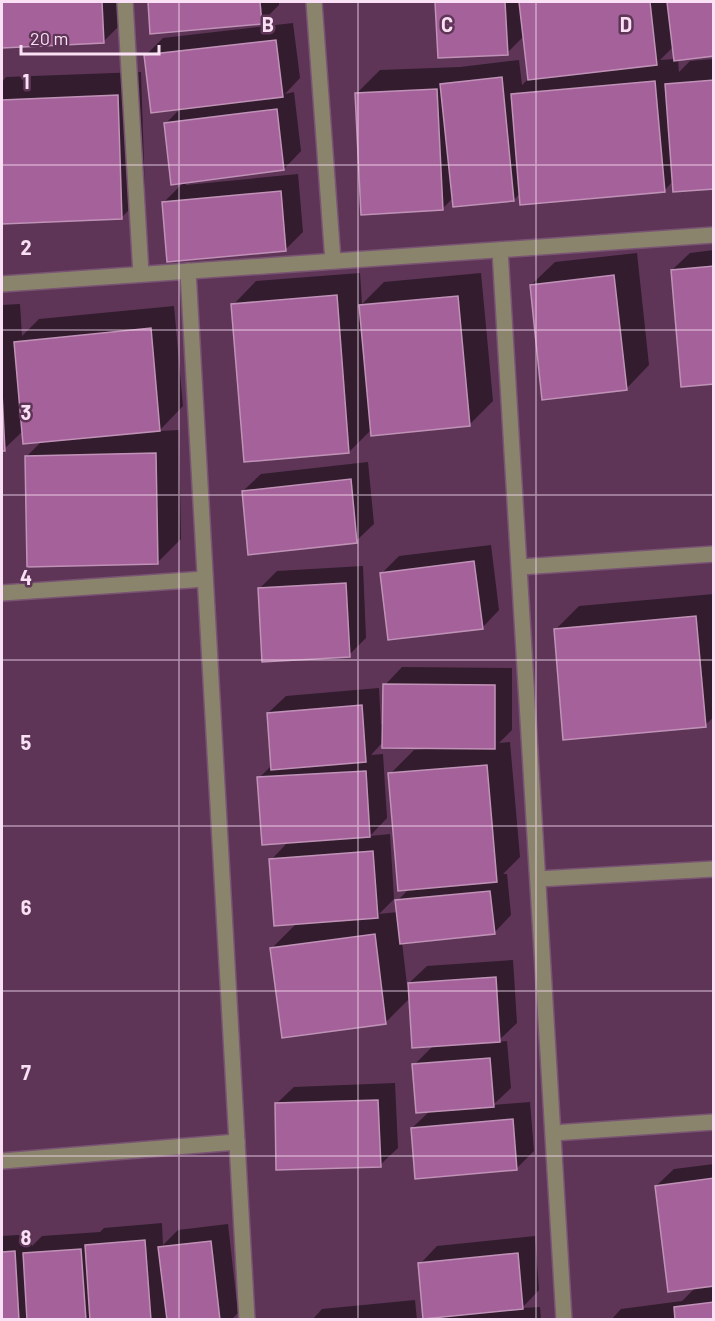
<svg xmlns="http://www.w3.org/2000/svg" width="715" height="1321" font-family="Barlow,sans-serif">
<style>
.shadow{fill:#0007;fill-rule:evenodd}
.building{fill:#a56199;stroke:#c192b8;stroke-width:1.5}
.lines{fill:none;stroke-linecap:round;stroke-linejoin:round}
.minor-casing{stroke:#7a5473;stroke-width:18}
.minor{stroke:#8b846d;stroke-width:15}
.grid{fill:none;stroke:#fae0f4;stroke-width:1.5;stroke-opacity:0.55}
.grid-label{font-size:20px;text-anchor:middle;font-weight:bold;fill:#fae0f4;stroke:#5e3557;stroke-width:5;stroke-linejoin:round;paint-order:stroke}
</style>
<rect width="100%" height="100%" fill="#5e3557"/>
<!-- shadow -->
<g class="shadow">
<polygon points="2,2 120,2 121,24 103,42 2,47"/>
<polygon points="149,2 279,2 279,5 262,22 152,32"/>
<path d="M437,2H714V55L678,59L679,72L690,61L714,59V187L674,180L664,191L520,193L514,200L454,197L442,209L357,93L380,70L460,67L519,60L522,85L529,78L525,35L507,53L439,57ZM673,47L675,59L660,60Z"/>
<polygon points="293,23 300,78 285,94 294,92 301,151 284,169 185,182 186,185 298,174 303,232 285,250 164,202 184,182 165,124 181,108 146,55 163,38"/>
<polygon points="141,72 145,194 121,218 2,223 2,82 6,77"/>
<polygon points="714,250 714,382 672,270 690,253"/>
<polygon points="637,253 649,365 626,389 531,285 555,262"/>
<polygon points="360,273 362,304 384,282 481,273 493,401 469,425 372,429 349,452 233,305 256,281"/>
<polygon points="20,304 22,336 39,319 174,306 183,406 159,431 179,430 181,539 157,563 27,456 42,441 24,430 4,449 2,450 2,305"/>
<polygon points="368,462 374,524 356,541 243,491 261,474"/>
<polygon points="491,545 499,610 482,628 382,573 399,556"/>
<polygon points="363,566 366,638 349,655 260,588 277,571"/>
<polygon points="714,594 714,717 705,725 555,630 579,606"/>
<path d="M402,667L512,668V730L499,743L510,742L520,857L503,874H507L511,915L494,933L402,942L407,985L427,966L513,960L517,1023L497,1042L507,1041L511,1088L493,1105L530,1102L534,1151L517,1168L412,1128L431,1110L414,1065L434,1045L410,998L385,1023L272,948L298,922L271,860L289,841L259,778L272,765L268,713L286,696L379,688L381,724H384L385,685ZM383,742L427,747V749L414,750L390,774L409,889L397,901L398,912L379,914L394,899L390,834L370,836L387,818L383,754L371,755Z"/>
<polygon points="395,1083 398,1148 380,1165 276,1104 294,1087"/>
<polygon points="714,1164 714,1320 611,1320 621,1309 682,1301 696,1287 656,1186 674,1169"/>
<polygon points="162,1223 163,1245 178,1230 228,1224 238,1313 231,1320 2,1320 2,1236 32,1234 32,1246 42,1236 100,1232 104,1228"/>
<polygon points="535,1236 539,1290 522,1308 540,1307 541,1320 440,1320 445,1315 420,1264 437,1246"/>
<polygon points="415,1300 417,1320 312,1320 322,1309"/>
</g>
<!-- building -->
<g class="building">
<polygon points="2,2 102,2 104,43 2,48"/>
<polygon points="148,2 260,2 262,24 150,34"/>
<polygon points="435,2 505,2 508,55 438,58"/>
<polygon points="519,2 650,2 657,65 528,80"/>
<polygon points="667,2 714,2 714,56 674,61"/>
<polygon points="276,40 283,97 151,113 144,55"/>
<polygon points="502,77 514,201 453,207 440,84"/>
<polygon points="714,80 714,189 673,192 665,84"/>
<polygon points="655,81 665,192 520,205 511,94"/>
<polygon points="437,89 443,210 361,215 355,93"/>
<polygon points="118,95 122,219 2,224 2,100"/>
<polygon points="277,109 284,170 171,185 164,123"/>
<polygon points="281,191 286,251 167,262 162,202"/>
<polygon points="714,266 714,384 681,387 671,270"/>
<polygon points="614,275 627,390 542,400 530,285"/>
<polygon points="337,295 349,453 244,462 231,304"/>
<polygon points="458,296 470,426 371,436 359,305"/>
<polygon points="151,328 160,431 23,444 14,342"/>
<polygon points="2,393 5,451 2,451"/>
<polygon points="156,453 158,564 27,567 25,456"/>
<polygon points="351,479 357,543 248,555 242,491"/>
<polygon points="474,561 483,629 388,640 380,573"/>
<polygon points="346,583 350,657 262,662 258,588"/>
<polygon points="696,616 706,727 563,740 554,629"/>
<polygon points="383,684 495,685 495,749 382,748"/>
<polygon points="362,705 366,762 271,770 267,713"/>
<polygon points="487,765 497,882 398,891 388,773"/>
<polygon points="366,771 370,837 262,845 257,777"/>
<polygon points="373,851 378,918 274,926 269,859"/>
<polygon points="490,891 495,934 400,944 395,900"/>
<polygon points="375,934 386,1024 282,1038 270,948"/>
<polygon points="496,977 500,1042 412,1048 408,983"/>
<polygon points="490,1058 494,1107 416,1113 412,1064"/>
<polygon points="378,1100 381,1167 276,1170 275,1103"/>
<polygon points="513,1119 517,1170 415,1179 411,1128"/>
<polygon points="714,1178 714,1286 668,1292 655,1186"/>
<polygon points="145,1240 151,1320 90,1320 85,1245"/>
<polygon points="211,1241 220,1320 167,1320 158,1247"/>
<polygon points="81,1249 86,1320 27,1320 23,1253"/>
<polygon points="15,1251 19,1320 2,1320 2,1252"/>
<polygon points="518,1253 523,1309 423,1319 418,1263"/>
<polygon points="714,1302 714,1320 675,1320 674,1307"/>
</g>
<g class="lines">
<defs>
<g id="minor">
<polyline points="125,2 141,274"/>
<polyline points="314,2 333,261"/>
<polyline points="500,250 564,1320"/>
<polyline points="188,271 247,1320"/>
<polyline points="2,284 714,235"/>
<polyline points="520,567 714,554"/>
<polyline points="2,593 205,579"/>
<polyline points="538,879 714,869"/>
<polyline points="553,1133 714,1122"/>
<polyline points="2,1161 237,1142"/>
</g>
</defs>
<!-- minor casing -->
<use href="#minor" class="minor-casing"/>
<!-- minor -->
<use href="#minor" class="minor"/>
</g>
<!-- grid -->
<path class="grid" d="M179,2V1320M358,2V1320M536,2V1320M2,165H714M2,330H714M2,495H714M2,660H714M2,826H714M2,991H714M2,1156H714"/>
<g class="grid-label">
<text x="268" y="32">B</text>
<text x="447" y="32">C</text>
<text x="626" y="32">D</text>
<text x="26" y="89">1</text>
<text x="26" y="255">2</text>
<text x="26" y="420">3</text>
<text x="26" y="585">4</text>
<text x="26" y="750">5</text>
<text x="26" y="915">6</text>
<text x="26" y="1080">7</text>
<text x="26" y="1245">8</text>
</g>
<!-- border -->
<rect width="715" height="1321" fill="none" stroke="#fae0f4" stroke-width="6"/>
<!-- scale -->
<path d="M21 45v9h138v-9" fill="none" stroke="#fae0f4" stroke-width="3"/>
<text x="30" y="45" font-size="18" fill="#fae0f4" stroke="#5e3557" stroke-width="4.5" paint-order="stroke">20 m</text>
</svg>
